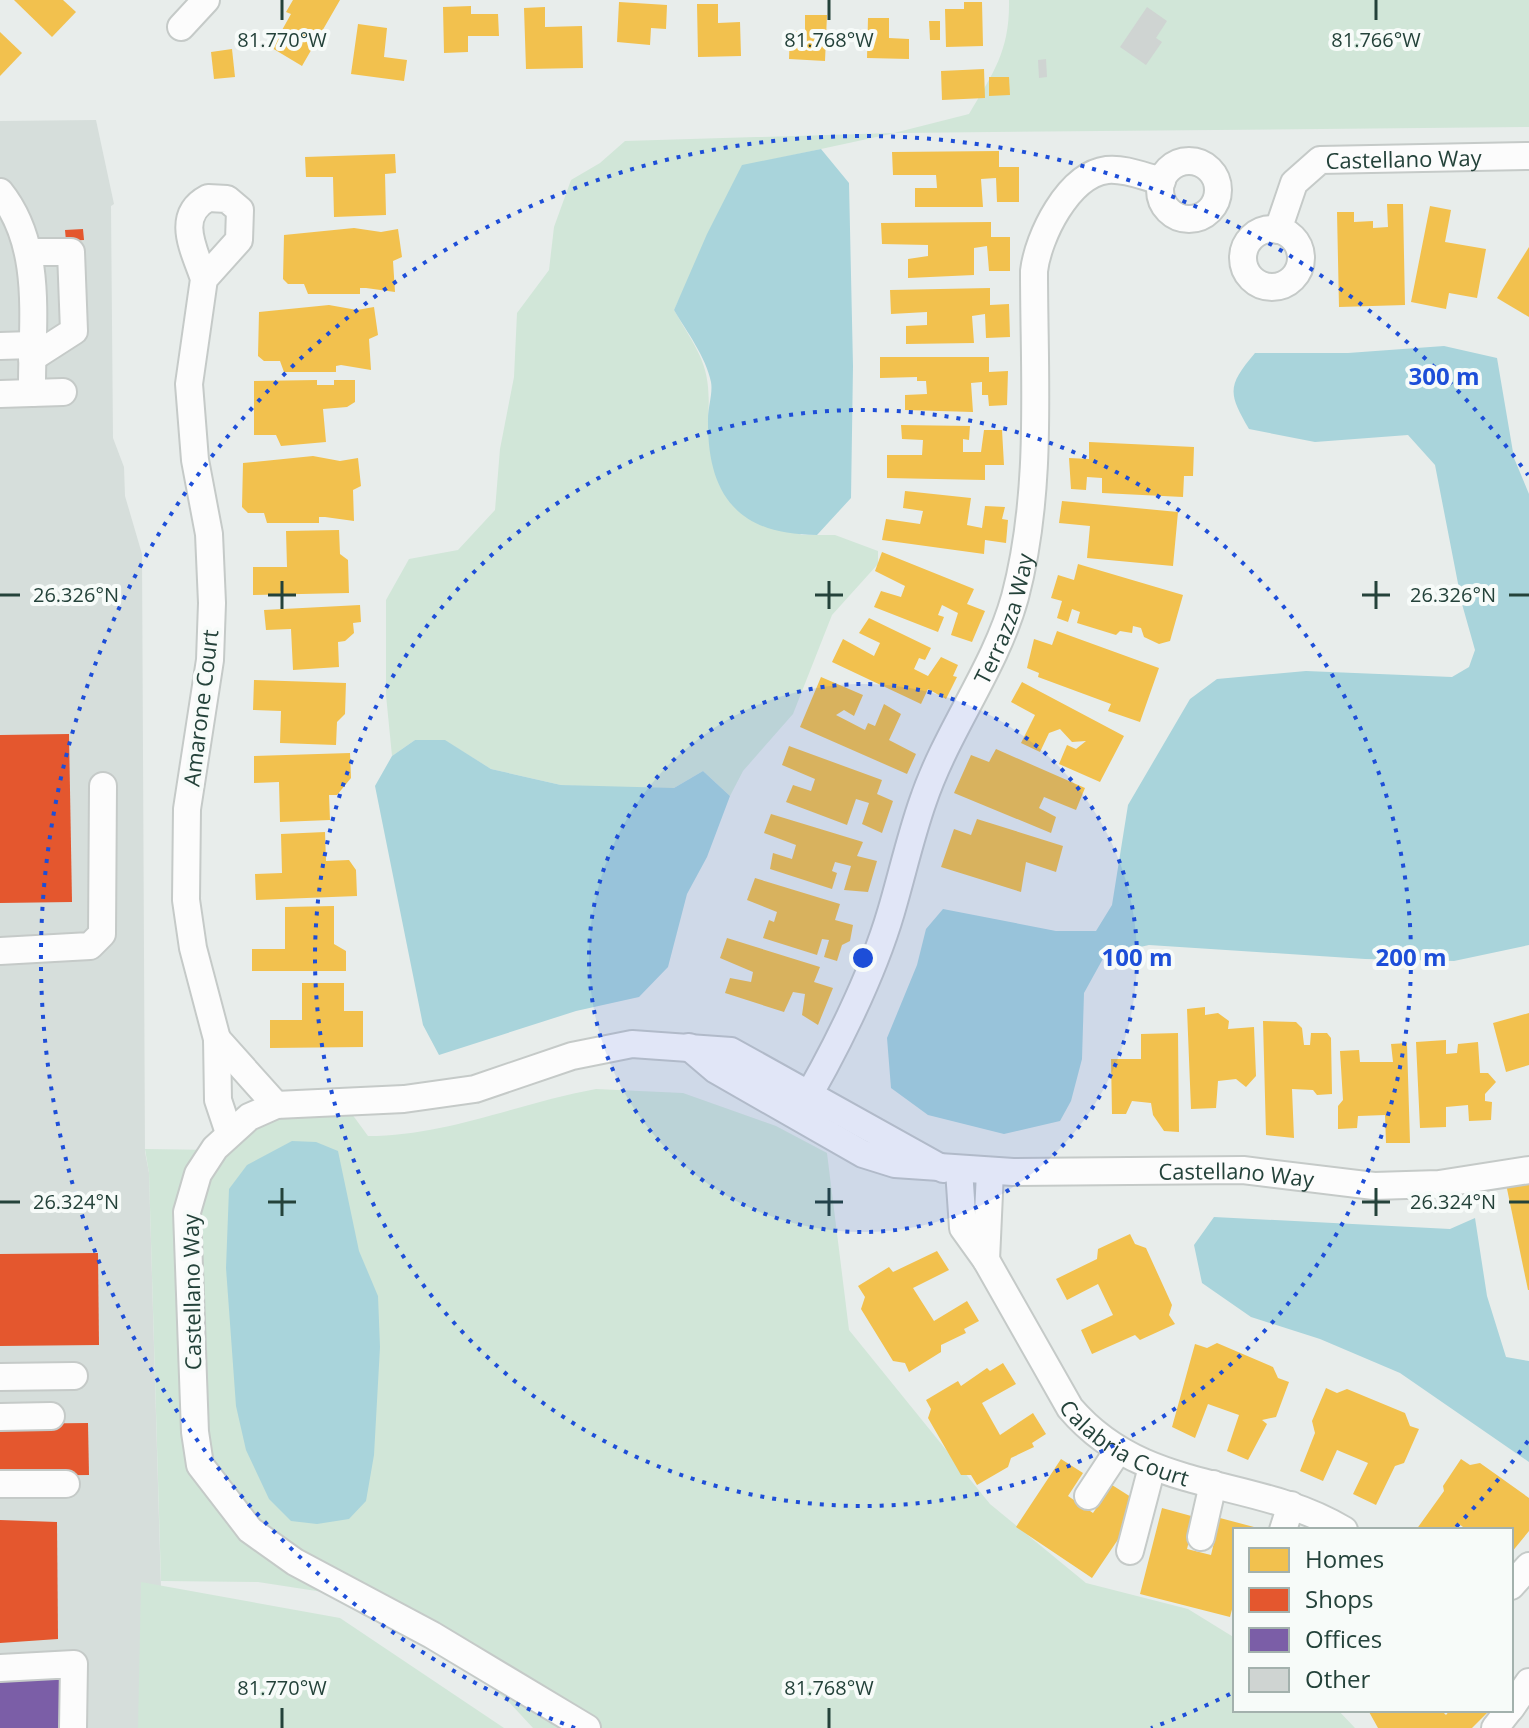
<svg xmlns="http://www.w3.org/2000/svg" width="1529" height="1728" font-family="'Open Sans',sans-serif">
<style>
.built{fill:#d6dedb}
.green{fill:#d1e6d8}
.water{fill:#a9d4db}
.homes{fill:#f2c14e}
.shops{fill:#e4572e}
.offices{fill:#7b5ea7}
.building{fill:#cfd4d2}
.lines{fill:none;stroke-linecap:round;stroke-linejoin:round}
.minor-casing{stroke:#c5cac8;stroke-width:30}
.minor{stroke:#fcfcfc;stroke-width:26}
.ticks{fill:none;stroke:#24423a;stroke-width:3}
.ring{fill:none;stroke:#1d4ed8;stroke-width:4;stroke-dasharray:4 8}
.labels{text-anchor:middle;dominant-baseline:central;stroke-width:8;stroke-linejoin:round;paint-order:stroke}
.street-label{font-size:22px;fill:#24423a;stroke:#f7fbf9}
.ticks-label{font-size:20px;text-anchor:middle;fill:#24423a;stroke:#f7fbf9;stroke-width:8;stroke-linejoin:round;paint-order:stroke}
.centre{fill:#1d4ed8;stroke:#f7fbf9;stroke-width:4}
.ring-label{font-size:24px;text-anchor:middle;font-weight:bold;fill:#1d4ed8;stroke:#f7fbf9;stroke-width:8;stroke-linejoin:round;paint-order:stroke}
</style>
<rect width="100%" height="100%" fill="#e8edeb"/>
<!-- built -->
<polygon class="built" points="96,120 114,204 111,206 113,438 124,467 125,496 142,554 145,1152 149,1173 165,1728 0,1728 0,121"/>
<!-- green -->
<g class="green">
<path d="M1009,0H1529V127L895,133L742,166L674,310C700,355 712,366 708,419L801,535H835L878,551V564L832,615L793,714L743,771L730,796L703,771L674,788H604L561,785L491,769L444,740H415L392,756L386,695V600L409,559L458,550L495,510L500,449L514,377L517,313L549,270L554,227L571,180L600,163L625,141L894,133L969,114C994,72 1010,50 1009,0Z"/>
<path d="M596,1089L683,1093L776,1126L827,1153L849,1330L990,1504L1086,1583L1188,1609L1235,1638V1710H1338L1355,1728H533L508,1701L457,1660L349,1596L258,1582L161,1581L149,1173L145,1149L218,1150L275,1110L341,1099L368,1136C446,1136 519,1103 596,1089Z"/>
<polygon points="141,1582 340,1618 504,1728 138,1728"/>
</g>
<!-- water -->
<g class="water">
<path d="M821,149L849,183L853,366L851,498L817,535C738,535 707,495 708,419C708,407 713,393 711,382C706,357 687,332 674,310L707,234L742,165Z"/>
<path d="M1444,346L1497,358L1514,458L1529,494V945L1454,961L1365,959L1149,945L1105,955L1084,993L1082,1059L1071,1101L1060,1121L1004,1134L928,1115L891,1088L887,1038L917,965L926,929L943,909L1056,931H1096L1112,905L1128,805L1190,699L1217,679L1306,671L1452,677L1469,667L1475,650L1462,604L1435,465L1408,435L1315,442L1249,429C1228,393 1227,386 1255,353H1348Z"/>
<polygon points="415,740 445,740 491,769 561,785 674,788 703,771 730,796 707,857 687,894 668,967 639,997 576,1011 439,1055 423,1025 375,786 392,756"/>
<polygon points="292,1141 316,1142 338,1151 359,1251 378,1296 380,1347 374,1455 366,1501 349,1519 317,1524 291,1521 269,1499 246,1450 236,1406 226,1268 229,1189 247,1165"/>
<polygon points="1214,1217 1450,1229 1475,1218 1487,1296 1506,1357 1529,1361 1529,1462 1400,1373 1320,1339 1251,1317 1202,1283 1194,1245"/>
</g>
<!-- homes -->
<g class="homes">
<polygon points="14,0 63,0 76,12 52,37"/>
<polygon points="293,0 340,0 302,66 272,48 291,14 286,12"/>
<polygon points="619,2 667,5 666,29 651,28 650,45 617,42"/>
<polygon points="964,2 982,2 983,46 946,47 945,9 964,9"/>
<polygon points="697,4 718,4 718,23 740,22 741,56 698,57"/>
<polygon points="471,6 471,14 498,14 499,36 468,36 468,52 444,53 443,7"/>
<polygon points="545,7 545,27 582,26 583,68 526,69 524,8"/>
<polygon points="805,15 827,15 825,61 789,59 790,31 805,31"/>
<polygon points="868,18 889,18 889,38 909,39 909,59 867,58"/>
<polygon points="929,21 940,21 940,40 930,40"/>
<polygon points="358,24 387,28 384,57 407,60 404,81 351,74"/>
<polygon points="0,32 22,53 0,76"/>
<polygon points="232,49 235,77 214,79 211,52"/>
<polygon points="984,69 985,98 942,100 941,71"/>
<polygon points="989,77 1009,77 1010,95 989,96"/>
<polygon points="999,151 999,167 1019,167 1019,202 997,202 996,178 981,179 983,207 915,207 915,188 937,188 936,175 893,175 892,152"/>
<polygon points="395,154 396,173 385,174 386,215 334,217 333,177 306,177 305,157"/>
<polygon points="1387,204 1403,204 1405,305 1339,307 1337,212 1354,212 1354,222 1373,221 1373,228 1388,227"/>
<polygon points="1430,206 1451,210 1445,242 1486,249 1477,298 1449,293 1446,309 1411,302"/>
<polygon points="991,222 991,237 1010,237 1010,271 989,271 987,246 974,248 974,275 908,278 908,259 928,256 928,245 882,244 881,223"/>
<polygon points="354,228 381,232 398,229 402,257 393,261 395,292 366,288 360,288 360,294 308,294 304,284 288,284 283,279 284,235"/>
<polygon points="1529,247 1529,317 1497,298"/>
<polygon points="990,288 990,305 1009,304 1010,337 986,338 985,314 972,316 974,343 906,344 906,326 927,325 927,312 891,314 890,290"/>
<polygon points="329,305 357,310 374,307 378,335 369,339 371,370 341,365 336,366 336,372 284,372 280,361 264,361 258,356 259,312"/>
<polygon points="880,357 989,357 989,372 1008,371 1007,405 989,406 988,395 982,395 982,382 971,383 973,412 905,410 905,395 927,394 926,381 917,381 917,377 880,378"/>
<polygon points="317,380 317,385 334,385 334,380 355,380 355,402 347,407 323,409 326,442 281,446 276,435 254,435 254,381"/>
<polygon points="901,425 970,426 969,440 963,439 963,452 981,452 984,430 1002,430 1004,465 985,465 985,480 887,478 887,455 922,455 923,440 902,439"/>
<polygon points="1089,442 1194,447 1193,476 1184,476 1183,497 1102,493 1102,478 1087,477 1086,490 1071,489 1069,458 1089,459"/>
<polygon points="313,456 340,461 358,458 361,486 353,490 354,521 325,517 319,517 319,523 267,523 264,513 248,513 242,507 243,463"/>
<polygon points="905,491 971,498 967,525 982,528 985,506 1005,507 1002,519 1008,520 1006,543 985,540 984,554 882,540 886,519 920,524 923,511 903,508"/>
<polygon points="1062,501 1178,512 1173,566 1087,558 1090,526 1059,523"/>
<polygon points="339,530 340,554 348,560 349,593 253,595 253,567 287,567 286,531"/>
<polygon points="882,552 974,589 967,604 985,611 972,642 951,635 958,613 942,605 938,615 944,617 938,632 874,607 881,591 901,597 905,586 875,571"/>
<polygon points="1078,564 1183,595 1170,641 1159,644 1144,637 1141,628 1133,626 1132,633 1120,631 1116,635 1077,623 1080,612 1072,609 1068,622 1057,618 1062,601 1051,598 1058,575 1074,580"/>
<polygon points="360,605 361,622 353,623 354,633 345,641 338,642 339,667 293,670 291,629 266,630 264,610"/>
<polygon points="869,618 931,648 925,660 919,658 914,669 928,676 941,657 958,665 953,676 957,677 946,699 928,689 921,704 832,662 843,639 874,656 880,643 859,633"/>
<polygon points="1057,631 1159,668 1140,722 1108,711 1111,704 1038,677 1039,673 1027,668 1034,639 1052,645"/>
<polygon points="821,677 863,695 854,716 844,710 836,715 865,730 868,723 875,726 884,704 901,714 889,740 916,754 907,774 800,727"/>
<polygon points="254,680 346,683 345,714 337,722 336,745 280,743 281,711 253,710"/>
<polygon points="1022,682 1124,736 1100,782 1059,764 1067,745 1076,749 1086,741 1072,742 1060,729 1049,733 1040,752 1021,743 1035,715 1011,702"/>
<polygon points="789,746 882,780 877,794 893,801 882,833 862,824 869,803 856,799 847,825 786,802 793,785 811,791 815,779 782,765"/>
<polygon points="996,749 1085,788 1076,810 1044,797 1039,808 1056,817 1051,833 954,793 971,755 989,762"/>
<polygon points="350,753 351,778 337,795 329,795 330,820 280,822 279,782 254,783 254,756"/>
<polygon points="771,814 863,842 857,856 877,861 868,892 844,890 851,866 835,862 832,871 837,873 832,889 770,869 773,853 792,859 796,845 764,833"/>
<polygon points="977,819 1063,846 1056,872 1026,862 1021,892 941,867 954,829 971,835"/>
<polygon points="325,832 326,861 349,860 356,870 357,896 256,900 255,874 282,873 281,834"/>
<polygon points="755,878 840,904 835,920 853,925 850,941 842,945 837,961 824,957 829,940 822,939 817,955 763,938 769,920 774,922 777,912 747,900"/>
<polygon points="334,906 334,944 346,951 346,971 252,971 252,949 285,949 285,907"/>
<polygon points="727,938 820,967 814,982 833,988 818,1025 802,1015 805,994 793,992 784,1012 725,993 730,978 751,982 753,972 720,958"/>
<polygon points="302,983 344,983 344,1011 363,1011 363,1047 270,1048 270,1020 302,1020"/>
<polygon points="1205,1007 1205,1015 1218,1013 1229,1021 1228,1029 1254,1027 1256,1076 1246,1087 1236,1079 1218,1081 1216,1108 1191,1109 1187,1009"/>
<polygon points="1529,1013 1529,1065 1506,1072 1493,1023"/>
<polygon points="1263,1021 1296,1022 1302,1028 1304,1045 1310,1045 1311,1033 1327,1033 1331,1038 1332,1094 1317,1095 1313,1090 1292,1089 1294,1138 1266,1135"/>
<polygon points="1178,1033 1179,1132 1164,1131 1153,1115 1151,1103 1132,1101 1126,1114 1112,1114 1111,1059 1141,1059 1141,1034"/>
<polygon points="1446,1040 1446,1054 1457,1053 1458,1044 1478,1042 1480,1073 1488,1073 1496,1082 1485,1094 1485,1101 1492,1102 1491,1120 1469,1121 1468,1105 1446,1107 1446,1127 1420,1128 1416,1042"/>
<polygon points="1407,1043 1410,1143 1386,1143 1385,1115 1358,1116 1357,1128 1338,1129 1338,1106 1343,1100 1340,1051 1359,1050 1360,1062 1393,1062 1391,1044"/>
<polygon points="1529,1179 1529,1290 1528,1290 1506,1184"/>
<polygon points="1130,1234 1135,1244 1146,1248 1172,1305 1169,1315 1175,1324 1140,1340 1135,1335 1092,1354 1081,1330 1113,1315 1098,1284 1067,1300 1056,1279 1097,1259 1098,1249"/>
<polygon points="937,1251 949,1270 913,1288 934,1321 967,1301 979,1321 964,1329 966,1333 941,1345 941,1352 909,1372 905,1363 893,1361 861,1309 865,1297 858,1286 889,1267 893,1272"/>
<polygon points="1217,1343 1273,1367 1278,1378 1289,1382 1276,1417 1262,1420 1267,1424 1248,1460 1227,1451 1239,1415 1208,1404 1195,1438 1172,1427 1195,1344 1207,1348"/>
<polygon points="1003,1363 1016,1384 982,1403 1000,1435 1033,1413 1046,1434 1032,1443 1034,1447 1011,1458 1008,1467 977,1485 971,1475 961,1475 928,1418 931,1409 926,1400 958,1381 961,1386 987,1368 990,1371"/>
<polygon points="1326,1388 1337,1393 1347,1389 1405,1413 1410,1426 1419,1429 1404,1463 1395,1466 1376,1505 1353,1494 1368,1463 1337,1450 1323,1481 1300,1471 1315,1433 1312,1421"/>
<polygon points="1061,1459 1083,1473 1068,1496 1093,1513 1112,1485 1142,1504 1092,1578 1016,1527"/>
<polygon points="1461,1459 1470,1465 1480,1463 1529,1498 1529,1531 1511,1553 1511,1530 1467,1530 1459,1524 1455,1530 1416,1530 1444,1491 1443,1486"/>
<polygon points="1162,1508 1195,1517 1187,1549 1211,1555 1220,1518 1254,1527 1253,1530 1235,1530 1235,1598 1230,1617 1140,1594"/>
<polygon points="1368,1710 1441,1710 1446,1715 1450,1710 1490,1710 1472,1728 1378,1728"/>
</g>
<!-- shops -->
<g class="shops">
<polygon points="83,229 84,240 66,241 65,230"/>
<polygon points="69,734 72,902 0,903 0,735"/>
<polygon points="98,1253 99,1345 0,1346 0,1254"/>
<polygon points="88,1423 89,1475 0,1476 0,1424"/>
<polygon points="0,1520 57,1522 58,1639 0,1643"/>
</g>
<!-- offices -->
<polygon class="offices" points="64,1676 64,1728 0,1728 0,1678"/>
<!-- building -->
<g class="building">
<polygon points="1147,7 1167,21 1156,38 1162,42 1146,65 1120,47"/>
<polygon points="1046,59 1047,77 1039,78 1038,60"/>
</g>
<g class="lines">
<defs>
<g id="minor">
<polyline points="181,27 206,0"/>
<circle cx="1189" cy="190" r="29"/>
<path d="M0,192C45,248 31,325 32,393"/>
<circle cx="1272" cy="258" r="29"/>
<path id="s1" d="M1278,230L1294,183L1320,160L1529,156"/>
<polyline points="31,252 71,252 74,331 32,358"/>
<path d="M204,279C195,251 174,216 208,198L227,199L240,210L239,240L204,279L189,384L195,460L209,534L212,603L210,660L187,809L186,900L193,948L217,1039L218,1100L229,1133"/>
<polyline points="0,346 32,345"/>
<polyline points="0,394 63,392"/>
<polyline points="0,951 90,946 102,934 103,786"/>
<polyline points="217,1039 276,1105"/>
<path id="s2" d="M689,1047L716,1070L863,1154L895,1164L1013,1172L1243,1170L1374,1186L1439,1184L1529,1170"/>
<path id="s3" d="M797,1115C832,1057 872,977 891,912C902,875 910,838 923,801C947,730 995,669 1015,597C1043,491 1034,379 1034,271C1038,237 1068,175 1107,170C1125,168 1145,177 1162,181"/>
<path id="s4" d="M959,1170L963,1228L986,1260L1070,1408C1145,1496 1252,1475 1344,1530"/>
<polyline points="986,1260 990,1171"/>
<polyline points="0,1377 74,1376"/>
<polyline points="0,1417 51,1416"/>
<polyline points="0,1484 66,1484"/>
<polyline points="1088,1496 1117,1452"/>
<polyline points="1283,1530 1291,1505"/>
<polyline points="1201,1537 1213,1484"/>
<polyline points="1130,1551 1152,1467"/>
<polyline points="1511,1586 1529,1566"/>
<polyline points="0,1668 74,1664 73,1728"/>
<polyline points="1511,1708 1529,1682"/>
<polyline points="587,1728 432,1635 295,1562 250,1530 200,1465 195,1432 187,1212 198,1174 215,1148 249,1117 276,1105 404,1099 475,1089 572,1056 632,1044 731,1051 943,1169"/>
<polyline points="1495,1728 1509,1710"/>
</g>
</defs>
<!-- minor casing -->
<use href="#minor" class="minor-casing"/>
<!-- minor -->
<use href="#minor" class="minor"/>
</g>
<!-- ticks -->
<path class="ticks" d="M282,0V20M829,0V20M1376,0V20M282,581V609M829,581V609M1376,581V609M0,595H20M268,595H296M815,595H843M1362,595H1390M1509,595H1529M282,1188V1216M829,1188V1216M1376,1188V1216M0,1202H20M268,1202H296M815,1202H843M1362,1202H1390M1509,1202H1529M282,1708V1728M829,1708V1728"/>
<!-- distance rings -->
<circle cx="863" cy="958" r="274" fill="#1d4ed8" fill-opacity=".12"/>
<g class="ring">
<circle cx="863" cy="958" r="274"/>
<circle cx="863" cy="958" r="548"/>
<path d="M1528 1441A822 822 0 0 1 1454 1529M1230 1694A822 822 0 0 1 1151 1728M575 1728A822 822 0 1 1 1528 475"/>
</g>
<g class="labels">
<!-- street labels -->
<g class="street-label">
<text stroke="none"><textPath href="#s1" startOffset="168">Castellano Way</textPath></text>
<text stroke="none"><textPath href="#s3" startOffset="540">Terrazza Way</textPath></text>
<text transform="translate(200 708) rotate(-83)">Amarone Court</text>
<text stroke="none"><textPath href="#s2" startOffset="580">Castellano Way</textPath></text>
<text transform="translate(191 1292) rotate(-91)">Castellano Way</text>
<text stroke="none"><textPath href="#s4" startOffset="334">Calabria Court</textPath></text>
</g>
</g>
<g class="ticks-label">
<text x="282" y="47">81.770°W</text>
<text x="829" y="47">81.768°W</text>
<text x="1376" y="47">81.766°W</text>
<text x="76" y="602">26.326°N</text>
<text x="1453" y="602">26.326°N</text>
<text x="76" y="1209">26.324°N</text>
<text x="1453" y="1209">26.324°N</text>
<text x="282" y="1695">81.770°W</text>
<text x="829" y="1695">81.768°W</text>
</g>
<circle cx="863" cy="958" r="12" class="centre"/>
<g class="ring-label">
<text x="1444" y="385">300 m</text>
<text x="1137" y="966">100 m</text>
<text x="1411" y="966">200 m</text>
</g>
<!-- legend -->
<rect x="1233" y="1528" width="280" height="184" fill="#f7fbf9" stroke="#a3b1ad" stroke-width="2"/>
<rect x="1249" y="1548" width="40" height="24" fill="#f2c14e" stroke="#a3b1ad" stroke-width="2"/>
<text x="1305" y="1568" font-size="24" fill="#24423a">Homes</text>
<rect x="1249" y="1588" width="40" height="24" fill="#e4572e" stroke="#a3b1ad" stroke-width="2"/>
<text x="1305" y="1608" font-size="24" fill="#24423a">Shops</text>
<rect x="1249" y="1628" width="40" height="24" fill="#7b5ea7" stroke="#a3b1ad" stroke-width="2"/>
<text x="1305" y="1648" font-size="24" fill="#24423a">Offices</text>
<rect x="1249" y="1668" width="40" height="24" fill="#cfd4d2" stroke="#a3b1ad" stroke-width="2"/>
<text x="1305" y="1688" font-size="24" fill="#24423a">Other</text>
</svg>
